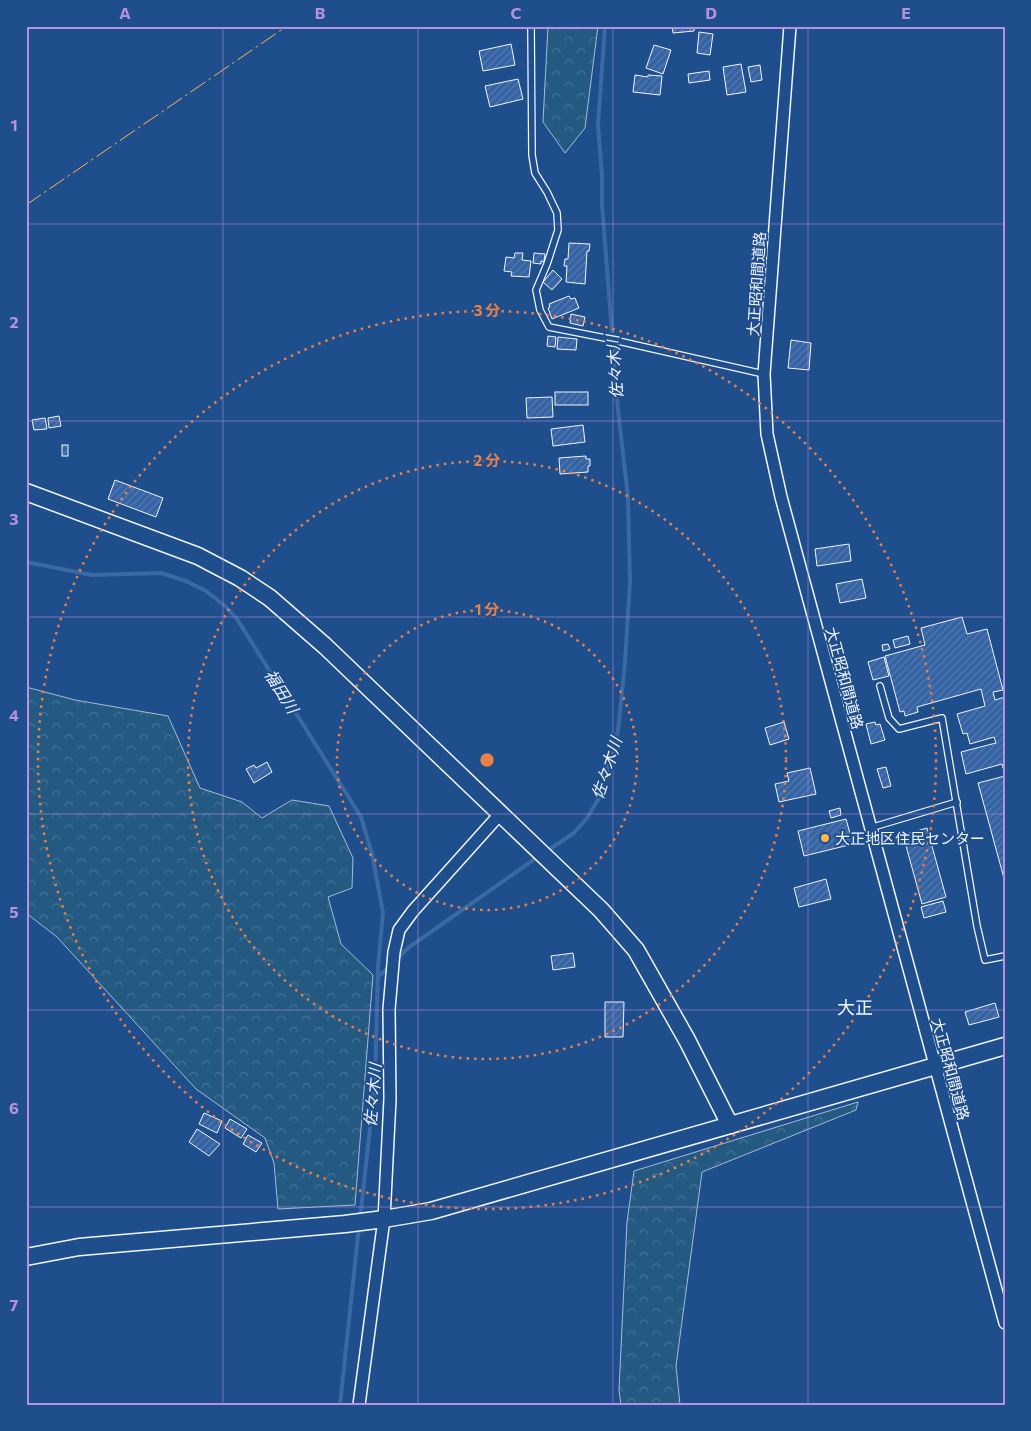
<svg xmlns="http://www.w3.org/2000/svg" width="1031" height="1431" font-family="Commissioner,'Noto Sans JP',sans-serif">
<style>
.forest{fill:url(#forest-crowns);stroke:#a8bbd7}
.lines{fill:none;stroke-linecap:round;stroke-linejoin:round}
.stream{stroke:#3b69a3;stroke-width:4}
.building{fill:url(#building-hatch);stroke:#f2f6ff}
.lane-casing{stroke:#f2f6ff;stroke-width:8}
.street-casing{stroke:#f2f6ff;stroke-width:14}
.secondary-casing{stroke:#f2f6ff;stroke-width:19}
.lane{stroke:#1f4e8c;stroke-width:5.5}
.street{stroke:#1f4e8c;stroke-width:11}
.secondary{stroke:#1f4e8c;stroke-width:16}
.power{stroke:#ffb74d;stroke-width:1;stroke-dasharray:18 4 2.5 4;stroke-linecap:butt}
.grid{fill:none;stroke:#b691df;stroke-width:1;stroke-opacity:0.55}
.ring{fill:none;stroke:#ea8049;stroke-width:2.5;stroke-dasharray:2.5 5}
.poi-dot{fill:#ffb74d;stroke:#1f4e8c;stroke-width:2}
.labels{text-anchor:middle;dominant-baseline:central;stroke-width:4;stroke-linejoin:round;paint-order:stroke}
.street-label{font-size:15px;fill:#f2f6ff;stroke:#1f4e8c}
.poi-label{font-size:15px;fill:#f2f6ff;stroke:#1f4e8c;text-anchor:start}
.water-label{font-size:16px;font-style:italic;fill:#f2f6ff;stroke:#1f4e8c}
.quarter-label{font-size:18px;fill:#f2f6ff;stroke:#1f4e8c}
.centre{fill:#ea8049;stroke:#1f4e8c;stroke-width:2.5}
.ring-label{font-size:15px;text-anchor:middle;font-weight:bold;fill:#ea8049;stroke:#1f4e8c;stroke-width:4;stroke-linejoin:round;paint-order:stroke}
.neatline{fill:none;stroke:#b691df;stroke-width:2}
.grid-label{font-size:16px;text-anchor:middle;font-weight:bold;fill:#b691df}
</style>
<defs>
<pattern id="forest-crowns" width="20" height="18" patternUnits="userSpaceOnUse" patternTransform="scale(1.25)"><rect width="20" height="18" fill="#245a82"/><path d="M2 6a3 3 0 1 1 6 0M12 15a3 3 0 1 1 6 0" fill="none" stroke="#447295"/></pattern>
<pattern id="building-hatch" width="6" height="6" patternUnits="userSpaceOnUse" patternTransform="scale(1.25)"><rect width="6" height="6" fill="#3563a3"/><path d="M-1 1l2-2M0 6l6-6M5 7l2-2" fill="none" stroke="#537ab1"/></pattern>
</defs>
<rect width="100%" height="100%" fill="#1f4e8c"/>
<!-- forest -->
<g class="forest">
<polygon points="548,26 598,26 585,128 565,153 543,122"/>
<polygon points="26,687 75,700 168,716 200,788 242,802 262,818 292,800 329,806 353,858 352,888 328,897 341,944 373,975 355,1205 278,1209 274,1163 265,1138 196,1089 57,937 26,913"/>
<polygon points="858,1102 856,1110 702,1172 676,1366 680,1405 621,1405 619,1390 627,1222 634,1171"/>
</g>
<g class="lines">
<!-- stream -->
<g class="stream">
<polyline points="26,562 92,575 161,573 186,581 206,591 225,606 237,619 361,817 372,854 383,913 378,967 375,1083 360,1219"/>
<polyline points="547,851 574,833 587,818 599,798 618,731 625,662 630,582 628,497 618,410 602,204 602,177 598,125 605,26"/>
<polyline points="397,959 408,948 539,856"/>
<polyline points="379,976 390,966"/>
<polyline points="340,1405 359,1226"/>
</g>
</g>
<!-- building -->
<g class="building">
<polygon points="672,26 694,26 694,31 673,33"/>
<polygon points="699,32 713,34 710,55 697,53"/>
<polygon points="511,44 515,65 483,71 479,51"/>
<polygon points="654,45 671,50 663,74 646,68"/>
<polygon points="741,64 746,92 727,95 723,67"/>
<polygon points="760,65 762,80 751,82 748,67"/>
<polygon points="709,71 710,80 689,83 688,74"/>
<polygon points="635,75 648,77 648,75 662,76 660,95 633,92"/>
<polygon points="518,79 523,99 490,107 485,86"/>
<polygon points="569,243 590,244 589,251 587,251 585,284 566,282 567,266 564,266 565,259 568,259"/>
<polygon points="515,253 523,253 522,260 531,261 529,277 511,276 512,272 504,271 506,257 514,258"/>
<polygon points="534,253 545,254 544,262 541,261 541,264 533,263"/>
<polygon points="553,270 562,279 552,290 543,282"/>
<polygon points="569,296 571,299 575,298 579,308 552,319 548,308 550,307 549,304"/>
<polygon points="571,314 585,317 583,326 570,323"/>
<polygon points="548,336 556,337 555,347 547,346"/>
<polygon points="558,337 577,339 576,350 557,349"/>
<polygon points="791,340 811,343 809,370 788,368"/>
<rect x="555" y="392" width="33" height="13"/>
<polygon points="552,397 553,417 527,418 526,398"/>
<polygon points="59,416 61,426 49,428 48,418"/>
<polygon points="45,418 47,429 34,430 32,420"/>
<polygon points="583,425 585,442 553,446 551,429"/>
<rect x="62" y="445" width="6" height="11"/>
<polygon points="586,456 586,459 590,459 590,466 588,466 588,472 560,474 559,458"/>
<polygon points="115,480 163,498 156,517 108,499"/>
<polygon points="849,544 851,561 817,566 815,549"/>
<polygon points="862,579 866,598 840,603 836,584"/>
<polygon points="962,617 967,634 987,629 1003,690 993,692 995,700 1005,697 1005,775 1002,764 966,774 961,752 996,743 994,737 970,744 967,733 963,734 957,714 985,706 981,689 917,707 918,712 905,716 904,711 900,712 885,656 925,645 921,628"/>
<polygon points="908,636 910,644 895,648 893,640"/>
<polygon points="888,644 890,649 883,651 882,645"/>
<polygon points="884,657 889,676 873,680 868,662"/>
<polygon points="784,722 789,739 770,745 765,728"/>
<polygon points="875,722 876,725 880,724 885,740 871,744 866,724"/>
<polygon points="267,762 272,772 254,783 246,769 254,765 256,768"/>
<polygon points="886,767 891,786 883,788 877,769"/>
<polygon points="810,768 816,794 779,802 775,784 789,781 787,773"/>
<polygon points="1005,776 1005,882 978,783"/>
<polygon points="840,808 841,815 831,818 829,811"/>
<polygon points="846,819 853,844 804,856 798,831"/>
<polygon points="927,828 946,897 922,904 903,835"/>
<polygon points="826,879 831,899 799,907 794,888"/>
<polygon points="943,901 946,912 924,918 921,907"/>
<polygon points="573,953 575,967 553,970 551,956"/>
<polygon points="605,1002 624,1002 623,1037 605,1037"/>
<polygon points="995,1003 999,1017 969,1025 965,1012"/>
<polygon points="204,1113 222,1121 217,1133 199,1124"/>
<polygon points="230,1119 247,1129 241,1138 225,1128"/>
<polygon points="197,1129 220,1144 209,1156 189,1142"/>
<polygon points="248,1135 262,1143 256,1152 243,1144"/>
</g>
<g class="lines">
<defs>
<g id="lane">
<polyline points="531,26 532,155 535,173 547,192 557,213 558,230 547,264 536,290 540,310 549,327 605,338 764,374"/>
<polyline points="880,686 889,718 899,729 942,718 977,926 985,960 1005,956"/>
<polyline points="870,828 957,802"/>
</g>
<g id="street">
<polyline points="790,26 764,374 767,434 781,497 1005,1323"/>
<polyline points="359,1405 384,1219 390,1099 389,1009 394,952 399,930 413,911 501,813"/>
</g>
<g id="secondary">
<polyline points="26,492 198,556 240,578 270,598 325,646 601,910 636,950 687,1040 730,1125"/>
<polyline points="26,1257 79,1247 345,1224 384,1219 431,1211 1005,1046"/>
</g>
</defs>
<!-- lane casing -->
<use href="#lane" class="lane-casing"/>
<!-- street casing -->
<use href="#street" class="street-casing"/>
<!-- secondary casing -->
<use href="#secondary" class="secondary-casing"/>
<!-- lane -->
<use href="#lane" class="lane"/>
<!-- street -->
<use href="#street" class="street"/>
<!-- secondary -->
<use href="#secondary" class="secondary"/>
<!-- power -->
<polyline class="power" points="26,205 287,26"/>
</g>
<!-- grid -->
<path class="grid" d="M223,26V1405M418,26V1405M613,26V1405M808,26V1405M26,224H1005M26,421H1005M26,617H1005M26,814H1005M26,1010H1005M26,1207H1005"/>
<!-- distance rings -->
<g class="ring">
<circle cx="487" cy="760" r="150"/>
<circle cx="487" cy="760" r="299"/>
<circle cx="487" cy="760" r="449"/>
</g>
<!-- markers -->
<circle class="poi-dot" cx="825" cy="838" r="5"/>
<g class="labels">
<!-- street labels -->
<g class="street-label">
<text transform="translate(756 284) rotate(-86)">大正昭和間道路</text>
<text transform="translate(845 678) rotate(75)">大正昭和間道路</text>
<text transform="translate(951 1069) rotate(75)">大正昭和間道路</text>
</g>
<!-- poi labels -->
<g class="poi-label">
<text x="835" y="838">大正地区住民センター</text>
</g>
<!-- water labels -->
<g class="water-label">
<text transform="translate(614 367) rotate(-94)">佐々木川</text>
<text transform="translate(282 691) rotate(58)">福田川</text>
<text transform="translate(606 768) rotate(-72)">佐々木川</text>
<text transform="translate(372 1095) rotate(-85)">佐々木川</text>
</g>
<!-- quarter labels -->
<g class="quarter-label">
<text x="855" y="1007">大正</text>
</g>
</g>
<circle cx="487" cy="760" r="8" class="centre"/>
<g class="ring-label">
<text x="487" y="316">3 分</text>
<text x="487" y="466">2 分</text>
<text x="487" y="615">1 分</text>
</g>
<!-- border -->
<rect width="1031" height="1431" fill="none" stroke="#1f4e8c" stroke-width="55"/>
<rect x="28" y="28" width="976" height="1376" class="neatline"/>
<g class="grid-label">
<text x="125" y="19">A</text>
<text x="320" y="19">B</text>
<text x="516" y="19">C</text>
<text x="711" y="19">D</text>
<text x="906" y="19">E</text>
<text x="14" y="131">1</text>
<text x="14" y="328">2</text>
<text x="14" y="525">3</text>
<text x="14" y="721">4</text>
<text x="14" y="918">5</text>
<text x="14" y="1114">6</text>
<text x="14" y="1311">7</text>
</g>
</svg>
